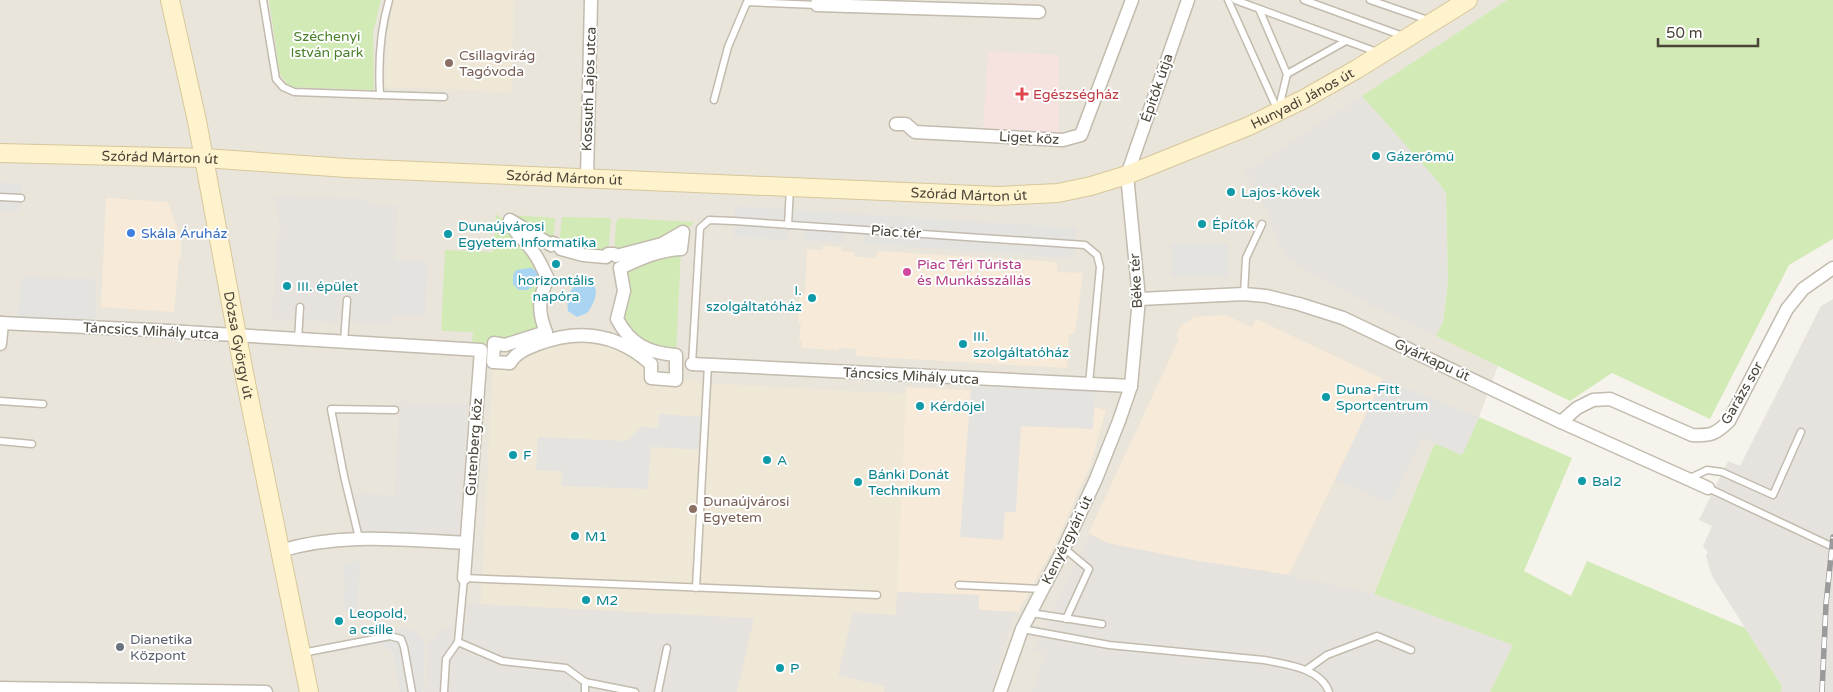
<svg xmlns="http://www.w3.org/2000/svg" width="1833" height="692" font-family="'Varela Round',sans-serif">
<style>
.residential{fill:#eae5da}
.commercial{fill:#f7ead8}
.industrial{fill:#e6e2dd}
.education{fill:#efe8d6}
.medical{fill:#f6e3e0}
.green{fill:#d2eab5}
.parking{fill:#e5e3e0}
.water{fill:#a9d4f2}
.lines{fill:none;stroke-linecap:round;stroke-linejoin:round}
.lane-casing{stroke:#c2bbae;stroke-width:9}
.street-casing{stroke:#c2bbae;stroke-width:15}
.secondary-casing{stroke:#d6c79b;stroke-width:20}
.lane{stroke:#fff;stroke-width:6}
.street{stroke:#fff;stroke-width:12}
.secondary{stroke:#fff3cd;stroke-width:18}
.rail-casing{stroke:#9a9a9a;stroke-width:5.5}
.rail{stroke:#fff;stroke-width:4;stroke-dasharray:11;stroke-linecap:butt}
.education-dot{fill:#8d6e63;stroke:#fff;stroke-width:2}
.health-dot{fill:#e0444e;stroke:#fff;stroke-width:2}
.culture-dot{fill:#0f9aa8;stroke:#fff;stroke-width:2}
.shop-dot{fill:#3f7fe0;stroke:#fff;stroke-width:2}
.hotel-dot{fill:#d1479c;stroke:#fff;stroke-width:2}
.worship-dot{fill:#6b7280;stroke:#fff;stroke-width:2}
.labels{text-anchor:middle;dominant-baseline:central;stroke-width:4;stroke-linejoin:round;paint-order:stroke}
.park-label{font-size:14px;fill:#4a7f2a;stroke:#fff}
.education-label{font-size:14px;fill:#785e54;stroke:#fff;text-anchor:start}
.street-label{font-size:14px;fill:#4b4439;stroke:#fff}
.health-label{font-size:14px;fill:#be3a42;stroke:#fff;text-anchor:start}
.culture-label{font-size:14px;fill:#0d838f;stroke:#fff;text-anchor:start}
.shop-label{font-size:14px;fill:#366cbe;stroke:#fff;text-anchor:start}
.hotel-label{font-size:14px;fill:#b23c85;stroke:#fff;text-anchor:start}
.worship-label{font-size:14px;fill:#5b616d;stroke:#fff;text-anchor:start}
</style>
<rect width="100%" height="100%" fill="#f6f3ec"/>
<!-- residential -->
<polygon class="residential" points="0,0 1507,0 1363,96 1436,179 1443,322 1436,336 1498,366 1479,417 1462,455 1435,444 1374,594 1513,645 1490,692 0,692"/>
<!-- commercial -->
<g class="commercial">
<polygon points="106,198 168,202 181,239 181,257 179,258 174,312 101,307"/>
<polygon points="823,246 841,247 841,251 854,252 854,257 860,257 877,258 877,251 1057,262 1057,272 1083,273 1075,333 1069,334 1067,368 856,356 856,349 838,348 838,350 801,348 802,341 799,341 801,323 798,322 800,294 805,293 807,249 822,250"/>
<polygon points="1225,315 1252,327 1256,319 1383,379 1289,575 1192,560 1107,543 1090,534 1089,532 1179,339 1177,337 1177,333 1181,326 1194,317"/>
<polygon points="906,387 1043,394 1106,410 1090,466 1055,545 1018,612 978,610 979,595 896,592"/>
</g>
<!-- industrial -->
<g class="industrial">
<polygon points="1362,96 1436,179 1446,193 1448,282 1443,322 1436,336 1368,304 1291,262 1281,251 1258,191 1243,173"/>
<polygon points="273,196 369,199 369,205 398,206 392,325 272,319 277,236 282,234"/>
<polygon points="1833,299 1833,692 1781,692 1782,686 1712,576 1706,556 1708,552 1703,546 1712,526 1699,520 1728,461 1740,466 1821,306"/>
<polygon points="400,401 468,404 460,536 364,531 360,526 353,496 355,494 394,495"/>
<polygon points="1090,534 1107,543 1192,560 1289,575 1374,594 1513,645 1490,692 1032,692 1044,653 1034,651"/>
<polygon points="896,592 979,595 979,610 1018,612 1007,635 992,692 884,692 885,687 838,675 853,612 896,615"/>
<polygon points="467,603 754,618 754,622 737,692 425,692 427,647 435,634 453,625 465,625"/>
</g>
<!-- education -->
<g class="education">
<polygon points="394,0 514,0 511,92 385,87 388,32"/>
<polygon points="570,336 641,354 651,378 698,381 699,383 906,394 896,615 853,612 838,675 885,687 884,692 737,692 754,618 481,604 493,362"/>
</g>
<!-- medical -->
<polygon class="medical" points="988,51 1059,55 1058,136 983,132"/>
<!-- green -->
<g class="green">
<polygon points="269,0 381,0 373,32 374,90 289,87 280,74"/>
<polygon points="1507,0 1833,0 1833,239 1789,265 1710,419 1612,373 1570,401 1436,336 1443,322 1448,282 1446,193 1436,179 1362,96"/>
<polygon points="496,214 511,226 548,279 543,288 546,332 505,345 472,342 473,332 441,331 445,250 493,252"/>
<polygon points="511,215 555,218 553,243"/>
<polygon points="562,217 609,218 611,220 608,254 559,246"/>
<polygon points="620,218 695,222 683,232 614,254 616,222"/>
<polygon points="681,249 676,355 663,354 622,329 620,268"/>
<polygon points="1479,417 1572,458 1524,571 1571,596 1587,561 1745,628 1782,686 1781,692 1490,692 1513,645 1374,594 1435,443 1462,455"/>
</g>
<!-- parking -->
<g class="parking">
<polygon points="0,182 22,184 20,211 0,211"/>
<polygon points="735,206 1077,228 1074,258 864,244 864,236 844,235 844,242 804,241 803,231 788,230 787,240 733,237"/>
<rect x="1171" y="244" width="57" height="33"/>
<polygon points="395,260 428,262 425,315 393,315"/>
<polygon points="21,277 96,279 95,319 18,317"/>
<polygon points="1383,379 1479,417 1462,455 1422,438 1391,503 1335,480"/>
<polygon points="971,387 1095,391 1093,429 1021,426 1016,512 1005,512 1003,540 960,537"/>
<polygon points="659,414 705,417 703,450 651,447 648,489 561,486 562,471 536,470 538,437 627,441 641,427 658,428"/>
<polygon points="360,560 357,609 346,612 342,591 346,589 342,565"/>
<polygon points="405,628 415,631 423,639 425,646 423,692 400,692 393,654 385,646 380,644 333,653 331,643"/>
</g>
<!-- water -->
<g class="water">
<path d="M529,268C535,268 537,272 540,277L538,284L527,290H519L513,284V275L516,270Z"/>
<path d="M585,281C603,284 595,303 587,313L577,317L568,311C566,298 570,284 585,281Z"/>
</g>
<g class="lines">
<defs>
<g id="lane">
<polyline points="263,0 276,79 283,87 294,92 380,95"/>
<path d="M389,0C380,31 378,62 380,95L444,97"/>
<polyline points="1228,0 1278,111"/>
<polyline points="1235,0 1377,52"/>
<polyline points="1304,0 1403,36"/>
<polyline points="1370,0 1428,20"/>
<polyline points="1259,9 1287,74 1279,108"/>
<polyline points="1287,74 1346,41"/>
<polyline points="714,100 728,47 747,2 817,5"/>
<polyline points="0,197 21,198"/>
<polyline points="788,225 790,188"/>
<polyline points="1244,294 1246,258 1262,224"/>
<polyline points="298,340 300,307"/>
<polyline points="344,342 347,300"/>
<polyline points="692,364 700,228 709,220 734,221 1085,245 1097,255 1100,267 1089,384"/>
<polyline points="0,401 43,404"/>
<polyline points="0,441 32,444"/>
<polyline points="1688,479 1707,470 1722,472 1773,495 1801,432"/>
<polyline points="1708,488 1833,547"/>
<polyline points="359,538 344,476 331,409 395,410"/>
<polyline points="1064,548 1089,569 1066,619"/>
<polyline points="959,585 1042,589"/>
<polyline points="696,588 708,365"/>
<polyline points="1031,613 1102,624"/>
<path d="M1022,629L1109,645L1264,660C1285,664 1321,668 1329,692"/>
<polyline points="458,642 502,661 566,668 585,682 585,692"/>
<polyline points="302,653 390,636 401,639 404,647 412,692"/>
<polyline points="1306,670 1327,655 1377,636 1411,650"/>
<polyline points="585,682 635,692"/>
<polyline points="444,692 446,659 458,642 464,578 877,595"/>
<polyline points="658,692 667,648"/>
</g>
<g id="street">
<polyline points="818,0 817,5 1039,12"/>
<polyline points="896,124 906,124 915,132 1063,140 1081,135 1132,0"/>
<polyline points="587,178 591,0"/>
<path d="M510,220L551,245L553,243L559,246L561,249L583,255L606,257L608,254H614L616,256L662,244L683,232L681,249C658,250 640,259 620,268L624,291L617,319C630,344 648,353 676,355V380L651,378V364C618,334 580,328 538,344C528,348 516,352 510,363L493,362L494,343L505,345L546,332C538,313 538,297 548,279C543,270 540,261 534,253C528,243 512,231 510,220Z"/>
<polyline points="1139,299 1244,294 1266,296 1299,304 1343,318 1561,422 1708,488"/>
<polyline points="0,323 152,330 481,350 464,578"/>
<polyline points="0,344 2,323"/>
<polyline points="692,364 1131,386"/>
<path d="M1561,422L1577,408L1593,400L1610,399L1692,435C1711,436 1716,434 1729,421L1787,309L1803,289L1833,268"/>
<path d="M280,551C341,532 404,540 466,543"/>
<polyline points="0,688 266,692"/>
<polyline points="1000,692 1022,629 1064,548 1096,479 1119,421 1131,386 1139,299 1127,175 1188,0"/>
</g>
<g id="secondary">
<path id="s1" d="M170,0L197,121L244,373L309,692"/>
<path id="s2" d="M0,153L204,158L347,168L998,196L1058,193L1091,186L1127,175L1249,126L1304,99L1357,69L1468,0"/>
</g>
</defs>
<!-- lane casing -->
<use href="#lane" class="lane-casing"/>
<!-- street casing -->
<use href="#street" class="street-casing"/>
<!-- secondary casing -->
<use href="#secondary" class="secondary-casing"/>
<!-- lane -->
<use href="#lane" class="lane"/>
<!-- street -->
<use href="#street" class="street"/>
<!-- secondary -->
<use href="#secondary" class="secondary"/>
<defs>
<polyline id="rail" points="1822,692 1826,604 1833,537"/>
</defs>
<!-- rail casing -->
<use href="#rail" class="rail-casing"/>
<!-- rail -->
<use href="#rail" class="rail"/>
</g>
<!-- markers -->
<g class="education-dot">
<circle cx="449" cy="63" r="5"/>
<circle cx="693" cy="509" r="5"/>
</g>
<path class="health-dot" d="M1019.5 86.5h5v5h5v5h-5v5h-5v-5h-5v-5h5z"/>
<g class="culture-dot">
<circle cx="1376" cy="156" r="5"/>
<circle cx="1231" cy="192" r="5"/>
<circle cx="1202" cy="224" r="5"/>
<circle cx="448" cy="234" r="5"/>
<circle cx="556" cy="264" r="5"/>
<circle cx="287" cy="286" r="5"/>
<circle cx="812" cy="298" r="5"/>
<circle cx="963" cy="344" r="5"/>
<circle cx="1326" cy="397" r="5"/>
<circle cx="920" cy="406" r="5"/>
<circle cx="513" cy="455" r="5"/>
<circle cx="767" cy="460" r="5"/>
<circle cx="1582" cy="481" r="5"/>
<circle cx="858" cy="482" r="5"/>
<circle cx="575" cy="536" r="5"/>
<circle cx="586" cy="600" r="5"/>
<circle cx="339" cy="621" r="5"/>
<circle cx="780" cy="668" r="5"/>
</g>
<circle class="shop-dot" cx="131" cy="233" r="5"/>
<circle class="hotel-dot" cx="907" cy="272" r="5"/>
<circle class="worship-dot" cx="120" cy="647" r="5"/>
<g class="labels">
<!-- park labels -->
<g class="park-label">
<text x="327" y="36">Széchenyi<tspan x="327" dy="16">István park</tspan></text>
</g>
<!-- education labels -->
<g class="education-label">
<text x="459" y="55">Csillagvirág<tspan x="459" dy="16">Tagóvoda</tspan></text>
<text x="703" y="501">Dunaújvárosi<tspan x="703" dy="16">Egyetem</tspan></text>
</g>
<!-- street labels -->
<g class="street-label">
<text transform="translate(1157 88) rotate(-71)">Építők útja</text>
<text transform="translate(589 89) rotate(-88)">Kossuth Lajos utca</text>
<text stroke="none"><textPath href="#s2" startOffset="1322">Hunyadi János út</textPath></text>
<text transform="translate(1029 138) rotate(3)">Liget köz</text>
<text stroke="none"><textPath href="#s2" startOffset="160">Szórád Márton út</textPath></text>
<text stroke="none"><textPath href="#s2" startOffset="565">Szórád Márton út</textPath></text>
<text stroke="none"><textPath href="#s2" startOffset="970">Szórád Márton út</textPath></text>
<text transform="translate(896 232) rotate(4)">Piac tér</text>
<text transform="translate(1136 281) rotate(-93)">Béke tér</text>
<text transform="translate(151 331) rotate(3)">Táncsics Mihály utca</text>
<text stroke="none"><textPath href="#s1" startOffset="352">Dózsa György út</textPath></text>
<text transform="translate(1432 360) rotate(25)">Gyárkapu út</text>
<text transform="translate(911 376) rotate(3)">Táncsics Mihály utca</text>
<text transform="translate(1742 393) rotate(-60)">Garázs sor</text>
<text transform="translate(474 447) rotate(-86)">Gutenberg köz</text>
<text transform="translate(1067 540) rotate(-64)">Kenyérgyári út</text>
</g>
<!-- health labels -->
<g class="health-label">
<text x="1033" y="94">Egészségház</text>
</g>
<!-- culture labels -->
<g class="culture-label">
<text x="1386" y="156">Gázerőmű</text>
<text x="1241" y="192">Lajos-kővek</text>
<text x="1212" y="224">Építők</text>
<text x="458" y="226">Dunaújvárosi<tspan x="458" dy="16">Egyetem Informatika</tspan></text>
<text x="556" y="280" text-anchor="middle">horizontális<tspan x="556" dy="16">napóra</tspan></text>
<text x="297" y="286">III. épület</text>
<text x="802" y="290" text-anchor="end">I.<tspan x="802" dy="16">szolgáltatóház</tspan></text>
<text x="973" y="336">III.<tspan x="973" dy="16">szolgáltatóház</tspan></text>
<text x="1336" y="389">Duna-Fitt<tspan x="1336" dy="16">Sportcentrum</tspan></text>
<text x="930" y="406">Kérdőjel</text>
<text x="523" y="455">F</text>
<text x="777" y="460">A</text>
<text x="868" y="474">Bánki Donát<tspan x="868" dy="16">Technikum</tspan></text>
<text x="1592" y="481">Bal2</text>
<text x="585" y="536">M1</text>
<text x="596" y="600">M2</text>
<text x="349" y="613">Leopold,<tspan x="349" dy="16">a csille</tspan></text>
<text x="790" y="668">P</text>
</g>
<!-- shop labels -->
<g class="shop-label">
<text x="141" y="233">Skála Áruház</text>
</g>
<!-- hotel labels -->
<g class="hotel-label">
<text x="917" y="264">Piac Téri Túrista<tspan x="917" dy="16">és Munkásszállás</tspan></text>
</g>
<!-- worship labels -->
<g class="worship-label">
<text x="130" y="639">Dianetika<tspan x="130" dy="16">Központ</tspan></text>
</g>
</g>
<!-- scale -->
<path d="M1658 38v8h100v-8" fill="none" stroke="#4b4439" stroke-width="2.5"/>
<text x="1666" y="38" font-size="15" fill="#4b4439" stroke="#ffffff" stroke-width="4" paint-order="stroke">50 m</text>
</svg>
